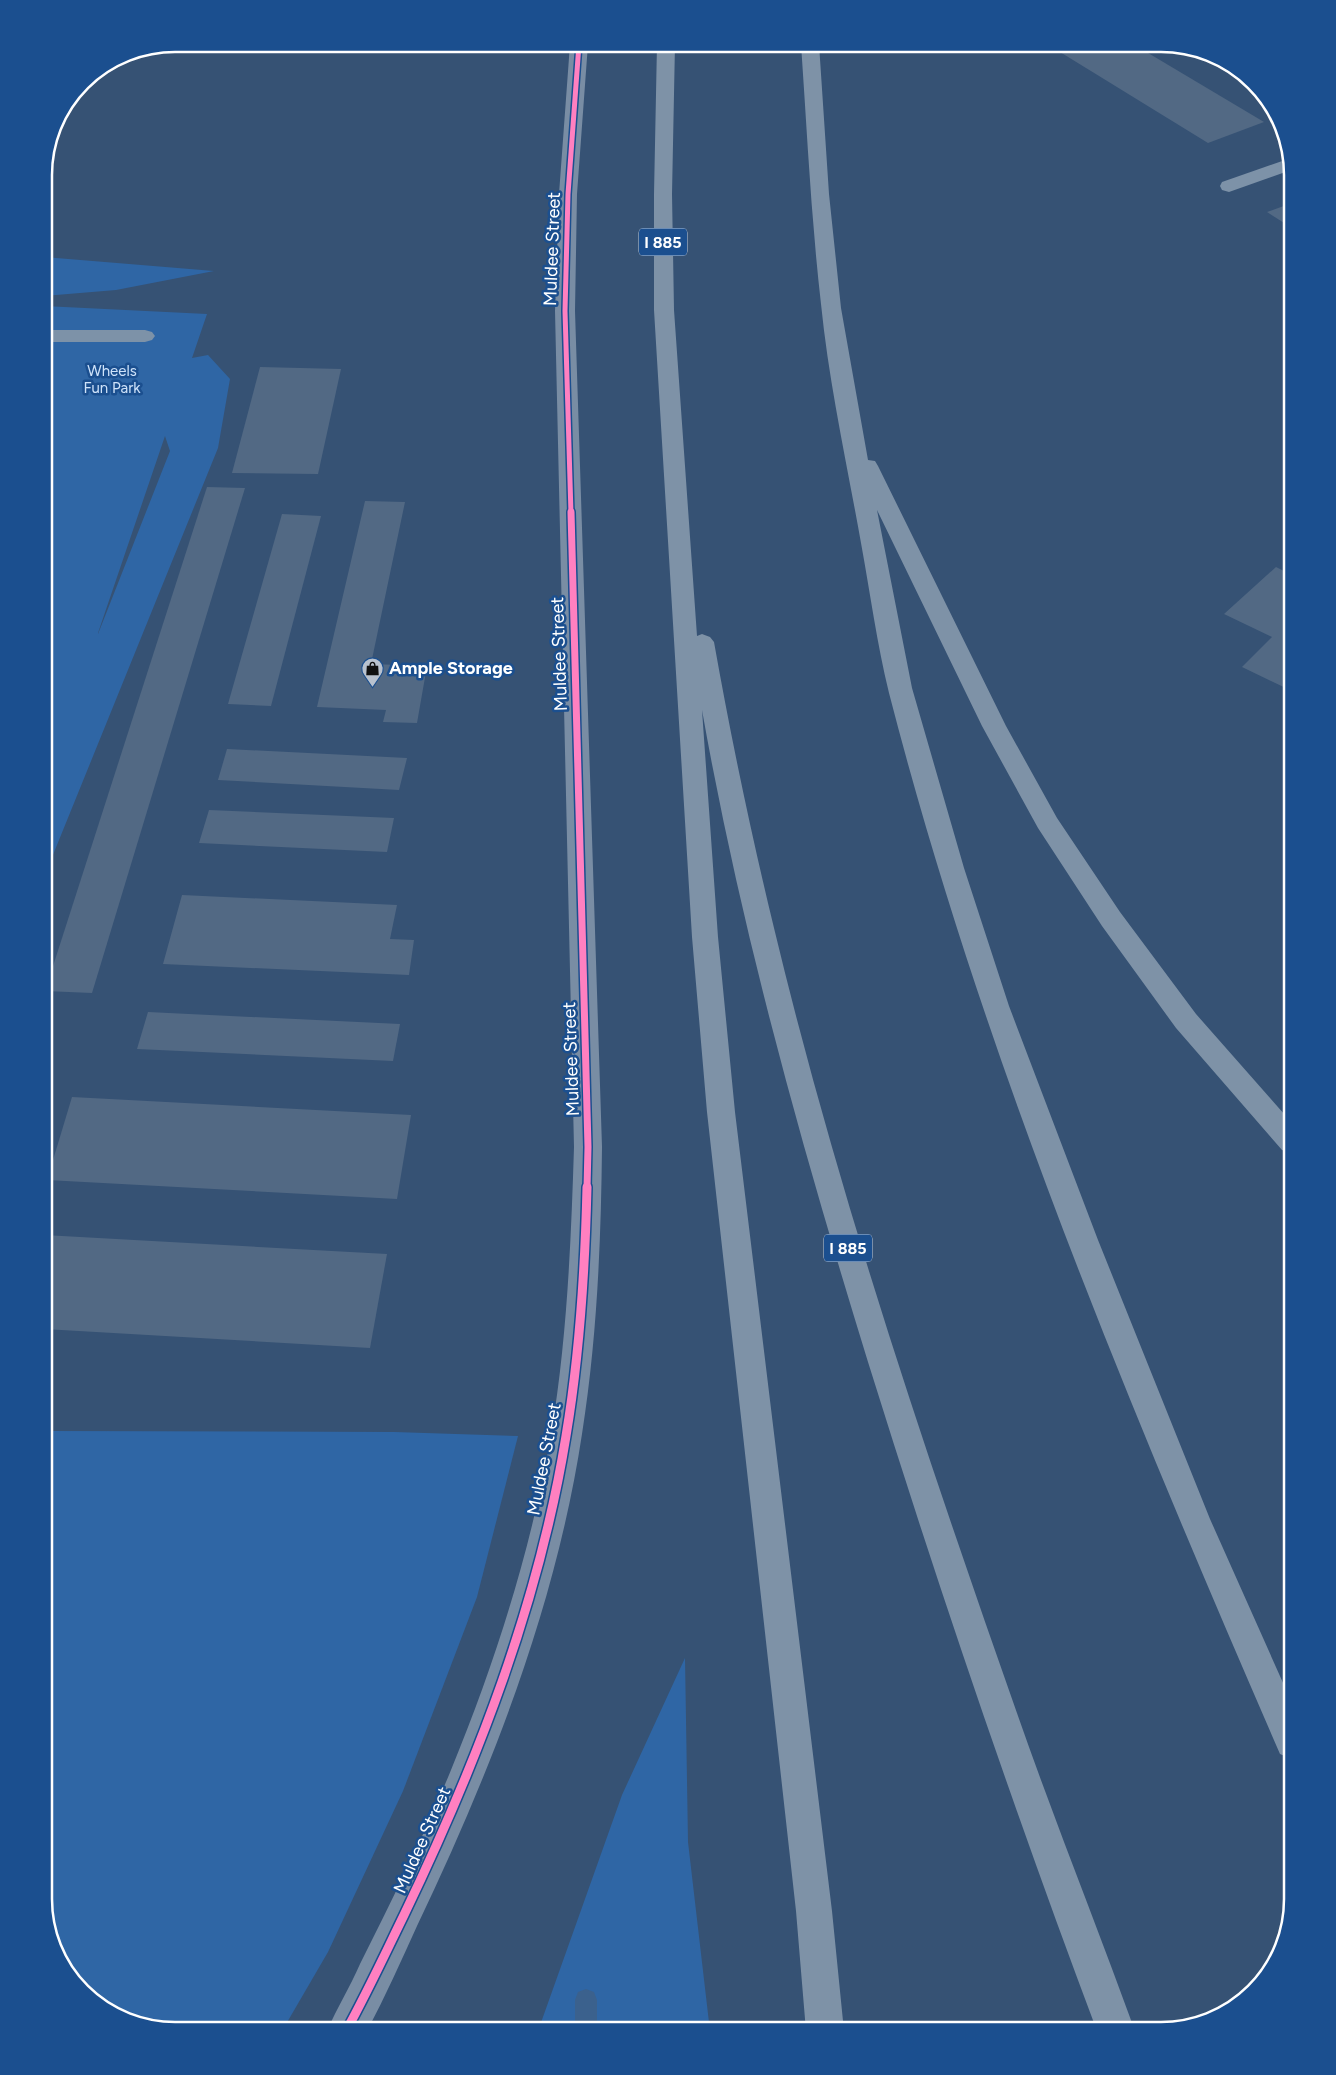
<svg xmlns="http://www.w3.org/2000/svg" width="1336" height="2075" font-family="Figtree,sans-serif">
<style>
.green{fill:#2f66a5;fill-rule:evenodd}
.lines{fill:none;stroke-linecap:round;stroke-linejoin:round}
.stream{fill:#3b618d;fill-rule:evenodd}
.building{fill:#526984}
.lane{fill:#7d92a8;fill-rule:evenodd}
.secondary{fill:#798da4;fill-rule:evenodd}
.highway{fill:#7e92a7;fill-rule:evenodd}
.cycleway-far2-casing{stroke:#1b4f8f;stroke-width:8}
.cycleway-far1-casing{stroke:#1b4f8f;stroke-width:10}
.cycleway-casing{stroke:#1b4f8f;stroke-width:12}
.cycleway-far2{stroke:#ff80c0;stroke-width:5}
.cycleway-far1{stroke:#ff80c0;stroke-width:7}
.cycleway{stroke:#ff80c0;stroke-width:9}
.labels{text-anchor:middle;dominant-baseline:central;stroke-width:5;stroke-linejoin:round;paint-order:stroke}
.far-park-label{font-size:15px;fill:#cfe3fa;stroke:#1b4f8f}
.shield{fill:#1b4f8f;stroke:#bbcadd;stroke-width:1}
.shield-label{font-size:16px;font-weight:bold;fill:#fff}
.street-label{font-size:18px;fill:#fff;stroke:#1b4f8f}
.poi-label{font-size:18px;font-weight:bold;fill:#fff;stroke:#1b4f8f;text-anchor:start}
.rim{fill:none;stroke:#fff;stroke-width:2.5}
</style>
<rect width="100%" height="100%" fill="#365274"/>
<!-- green -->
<g class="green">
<polygon points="44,257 214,271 116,290 44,296"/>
<path d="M44,306L207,314L192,358L208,355L230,379L218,448L44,877ZM165,436L170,451L98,634V633Z"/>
<polygon points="44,1431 394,1432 518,1436 477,1597 403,1791 328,1952 282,2031 167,2031 103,2009 57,1958 44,1899"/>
<polygon points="685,1658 688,1842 710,2031 538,2031 622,1795"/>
</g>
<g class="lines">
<!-- stream -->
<g class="stream">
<polygon points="920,44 931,44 934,47 929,50"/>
<polygon points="586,1989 594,1992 597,2000 597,2031 575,2031 575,2000 578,1992"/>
</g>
</g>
<!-- building -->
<g class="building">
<polygon points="1047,44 1133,44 1264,122 1208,143"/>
<polygon points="1212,59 1233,66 1244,78"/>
<polygon points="1292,203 1292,228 1267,212"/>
<polygon points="260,367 341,369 318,474 232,473"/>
<polygon points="207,487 245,488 92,993 45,991"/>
<polygon points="365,501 405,502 371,664 427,666 417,723 383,722 386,710 317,707"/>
<polygon points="282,514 321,516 271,706 228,704"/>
<polygon points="1276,567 1292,575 1292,632 1284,640 1292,645 1292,691 1242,667 1272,637 1224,614"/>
<polygon points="227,749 407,758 399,790 218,780"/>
<polygon points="209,810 394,818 387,852 199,843"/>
<polygon points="182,895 397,905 390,939 414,940 409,975 163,964"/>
<polygon points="148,1012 400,1024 393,1061 137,1049"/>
<polygon points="72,1097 411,1115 397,1199 47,1180"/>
<polygon points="44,1235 387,1254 370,1348 44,1329"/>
</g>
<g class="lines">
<!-- lane -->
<g class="lane">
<polygon points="1288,159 1291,170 1229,192 1222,190 1220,186 1222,182"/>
<polygon points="44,330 145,330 152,332 155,336 152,340 145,342 44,342"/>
</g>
<!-- secondary -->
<path class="secondary" d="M570,44H588L577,194L575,311L602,1147C601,1243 597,1339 582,1434C556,1606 491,1771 417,1926C401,1961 385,1997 367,2031H327C337,2008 350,1987 360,1964C392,1900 424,1836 451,1770C495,1663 531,1550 551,1435C567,1340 571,1243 574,1147L555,311L559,194Z"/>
<!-- highway -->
<g class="highway">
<path d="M657,44H675L672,194L674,310L697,636L702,634L710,637L714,642C731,738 751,833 774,928C838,1195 927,1457 1018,1716C1055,1822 1097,1926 1135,2031H1097C1014,1810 938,1587 868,1362C802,1148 741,931 702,710L718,937L735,1112L832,1911L844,2031H806L796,1911L707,1112L692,937L654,310V194Z"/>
<path d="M801,44H819L829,194L841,308L868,460L875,461L878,466L1006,726L1057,818L1120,912L1196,1014L1292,1123V1153L1282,1150L1176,1028L1102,926L1038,828L982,726L877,510L912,688L964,868L1009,1006L1098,1240L1210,1519L1292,1703V1759L1280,1754C1130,1408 983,1058 889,693C877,644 870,592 861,543C847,464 829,384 821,304C811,217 807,131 801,44Z"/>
</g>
<defs>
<polyline id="cycleway-far2" points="571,514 565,311 568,194 579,44"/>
<polyline id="cycleway-far1" points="571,512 588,1147 587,1188"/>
<path id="cycleway" d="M346,2031C367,1993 385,1954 404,1915C477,1763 539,1603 566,1436C580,1353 585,1270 587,1187"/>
</defs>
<!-- cycleway-far2 casing -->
<use href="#cycleway-far2" class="cycleway-far2-casing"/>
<!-- cycleway-far1 casing -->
<use href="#cycleway-far1" class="cycleway-far1-casing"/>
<!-- cycleway casing -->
<use href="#cycleway" class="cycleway-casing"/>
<!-- cycleway-far2 -->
<use href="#cycleway-far2" class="cycleway-far2"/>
<!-- cycleway-far1 -->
<use href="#cycleway-far1" class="cycleway-far1"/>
<!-- cycleway -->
<use href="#cycleway" class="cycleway"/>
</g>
<!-- icons -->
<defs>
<symbol id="shop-pin" viewBox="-11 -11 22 30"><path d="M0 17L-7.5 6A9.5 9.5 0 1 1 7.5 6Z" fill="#b9c2ce" stroke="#1b4f8f"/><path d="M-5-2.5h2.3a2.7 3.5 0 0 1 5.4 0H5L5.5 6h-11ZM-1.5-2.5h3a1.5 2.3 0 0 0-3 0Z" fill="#111"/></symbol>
</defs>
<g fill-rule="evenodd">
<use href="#shop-pin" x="360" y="656" width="25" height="34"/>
</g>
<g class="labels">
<!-- far-park labels -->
<g class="far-park-label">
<text x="112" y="371">Wheels<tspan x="112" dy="17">Fun Park</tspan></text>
</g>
<!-- shield labels -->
<g class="shield">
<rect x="639" y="228.5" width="48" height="27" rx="4"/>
<rect x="824" y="1234.5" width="48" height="27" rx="4"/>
</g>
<g class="shield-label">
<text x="663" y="242">I 885</text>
<text x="848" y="1248">I 885</text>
</g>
<!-- street labels -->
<g class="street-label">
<text transform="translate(552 249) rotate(-88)">Muldee Street</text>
<text transform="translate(559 654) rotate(-92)">Muldee Street</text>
<text transform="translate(571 1059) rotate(-92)">Muldee Street</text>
<text transform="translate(544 1459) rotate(-79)">Muldee Street</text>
<text transform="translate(422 1840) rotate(-66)">Muldee Street</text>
</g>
<!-- poi labels -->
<g class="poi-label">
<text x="389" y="668">Ample Storage</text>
</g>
</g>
<!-- crop -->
<path d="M0 0H1336V2075H0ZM175 52H1161A123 123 0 0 1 1284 175V1899A123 123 0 0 1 1161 2022H175A123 123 0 0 1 52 1899V175A123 123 0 0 1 175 52Z" fill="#1b4f8f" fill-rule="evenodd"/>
<path class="rim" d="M175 52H1161A123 123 0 0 1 1284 175V1899A123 123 0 0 1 1161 2022H175A123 123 0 0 1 52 1899V175A123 123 0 0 1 175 52Z"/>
</svg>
